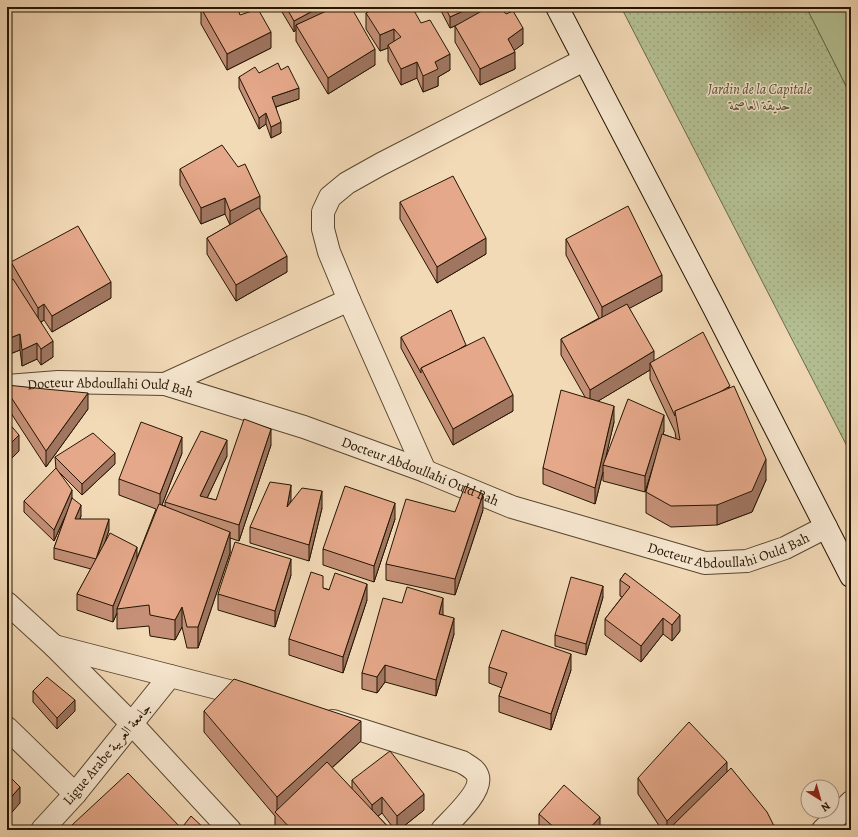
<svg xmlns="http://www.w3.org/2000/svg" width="858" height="837" font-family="Alegreya,Amiri,serif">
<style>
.green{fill:#b4c194;stroke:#6c6b4b}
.garden{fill:url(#garden-dots);stroke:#6c6b4b}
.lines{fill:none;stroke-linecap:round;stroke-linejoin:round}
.street-casing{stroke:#58462f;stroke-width:24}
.secondary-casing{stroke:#241502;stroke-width:24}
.street{stroke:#f7e7d0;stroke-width:22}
.secondary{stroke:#f7e7d0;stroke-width:22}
.wall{fill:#c59077;stroke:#241502;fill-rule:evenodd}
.shaded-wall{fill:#a07661;stroke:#241502}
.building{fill:#e5a88a;stroke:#241502}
.labels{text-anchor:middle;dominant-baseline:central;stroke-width:3;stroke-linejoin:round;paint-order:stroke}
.park-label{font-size:14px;font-style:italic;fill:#565135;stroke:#f7e7d0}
.street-label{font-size:14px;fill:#241502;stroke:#f7e7d0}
</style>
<defs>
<pattern id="garden-dots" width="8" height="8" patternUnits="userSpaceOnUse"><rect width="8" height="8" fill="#b4c194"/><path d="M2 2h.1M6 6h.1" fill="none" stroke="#9ba57e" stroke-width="1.8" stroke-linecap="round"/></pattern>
</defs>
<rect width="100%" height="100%" fill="#f3dab7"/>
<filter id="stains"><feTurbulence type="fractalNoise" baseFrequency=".005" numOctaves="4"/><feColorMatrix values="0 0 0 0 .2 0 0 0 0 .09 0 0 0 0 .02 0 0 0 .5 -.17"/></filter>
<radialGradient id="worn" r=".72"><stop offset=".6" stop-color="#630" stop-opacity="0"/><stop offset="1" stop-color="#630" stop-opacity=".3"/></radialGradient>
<!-- green -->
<polygon class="green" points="806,7 851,7 851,96"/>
<!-- garden -->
<polygon class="garden" points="621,7 806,7 851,96 851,454"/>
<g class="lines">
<defs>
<g id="street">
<polyline points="165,384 349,300"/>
<path id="s1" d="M7,386L58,382L165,384L304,427L425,471L512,507L705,563L747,561L785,548L826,527"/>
<polyline points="425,471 349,300 329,252 323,229 323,212 330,197 347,183 381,164 584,60"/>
<polyline points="7,603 54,646 132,724 230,830"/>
<polyline points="54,646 252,697"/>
<path d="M333,721L462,762C468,766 476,769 478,777C482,792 452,819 442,830"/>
<polyline points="7,728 75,794"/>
<polyline points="42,830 75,794 170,676"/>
<polyline points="823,830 851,802"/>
</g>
<polyline id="secondary" points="557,7 714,308 851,576"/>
</defs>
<!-- street casing -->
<use href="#street" class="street-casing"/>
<!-- secondary casing -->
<use href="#secondary" class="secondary-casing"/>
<!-- street -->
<use href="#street" class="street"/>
<!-- secondary -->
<use href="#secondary" class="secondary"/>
</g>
<!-- wall -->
<g class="wall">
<polygon points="279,7 351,7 375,65 328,94 296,41 296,30 294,32"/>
<polygon points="439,7 500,7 523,44 514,50 515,69 480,85 455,42 455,26 450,28"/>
<polygon points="201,8 240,15 271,48 227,70 201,24"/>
<polygon points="366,13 421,23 450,70 438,77 438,86 423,92 417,78 401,85 388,61 388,48 380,51 366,29"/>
<polygon points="281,70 299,99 276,107 281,133 271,138 266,124 259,129 239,88 239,77 259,73"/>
<polygon points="180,169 260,211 287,272 236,301 207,254 207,238 230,225 225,214 201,224 180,185"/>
<polygon points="400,202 486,254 437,283 400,219"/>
<path d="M566,239L662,291L629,308L654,361L730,388L766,480L752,512L717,525L671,527L646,513V492L655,459L645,492L603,481V472L595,504L543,484V468L585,397L561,355V339L599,318L566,255ZM650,370V379L675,432L676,439L663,434L664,431L606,455L614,422L598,401Z"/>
<polygon points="11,262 111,298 52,332 44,320 41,322 53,357 41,365 37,359 22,366 20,350 10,354 7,349 7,282 12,279 11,278"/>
<polygon points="401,337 466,346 513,411 453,445 401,348"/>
<polygon points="7,385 88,409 46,467 7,407"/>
<polygon points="271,445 239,541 230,538 230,553 198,648 187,648 182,627 175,640 150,636 149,626 117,629 117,613 113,622 77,610 77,594 91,569 54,559 54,548 67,513 54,541 24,512 24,501 56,469 55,457 115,464 82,495 59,472 81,516 80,519 109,530 104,544 137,558 156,509 119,495 119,479 182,453 162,505 165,506 165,502 227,456 207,498 216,500"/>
<polygon points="322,508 309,561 250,543 250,527"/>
<polygon points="483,510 455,595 386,580 386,564"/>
<polygon points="395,519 374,582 323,565 323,549"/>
<polygon points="625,573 680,631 672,641 663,634 641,662 605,635 605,619 622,597 620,596 620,580"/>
<polygon points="291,575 275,627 218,610 218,594"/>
<polygon points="323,588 367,600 343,673 289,655 289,639"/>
<polygon points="603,597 586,655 555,646 555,635"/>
<polygon points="402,603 443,614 443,615 454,634 436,696 385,682 377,693 362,689 362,673"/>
<polygon points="489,667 571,670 551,730 499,712 499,696 502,688 489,683"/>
<polygon points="33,691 75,711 57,729 33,702"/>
<polygon points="204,711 361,741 332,768 352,789 352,780 424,810 399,830 395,830 382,813 378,816 391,830 275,830 275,816 204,732"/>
<polygon points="727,772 775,830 662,830 638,794 638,778"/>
<polygon points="539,814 600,828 598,830 545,830 539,825"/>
<polygon points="72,825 181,828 206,830 72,830"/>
</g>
<!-- shaded-wall -->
<g class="shaded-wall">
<polygon points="320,7 341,7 296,25 296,30 294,32 294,21"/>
<polygon points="472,7 493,7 493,9 450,28 450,17"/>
<polygon points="523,28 523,44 508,55 508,39"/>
<polygon points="394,29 394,45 388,45 388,48 380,51 380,35"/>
<polygon points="271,32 271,48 227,70 227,54"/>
<polygon points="375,49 375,65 328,94 328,78"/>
<polygon points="515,52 515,69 480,85 480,69"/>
<polygon points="450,54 450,70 438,77 438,86 423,92 423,76 435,62"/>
<polygon points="417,62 417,78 401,85 401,69"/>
<polygon points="299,88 299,99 272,108 272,97"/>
<polygon points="266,113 266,124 259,129 259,118"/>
<polygon points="281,122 281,133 271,138 271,127"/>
<polygon points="260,196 260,213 230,227 230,211"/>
<polygon points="225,198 225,214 201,224 201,208"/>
<polygon points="486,238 486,254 437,283 437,267"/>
<polygon points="287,256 287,272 236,301 236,285"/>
<polygon points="662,275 662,291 602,323 602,307"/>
<polygon points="111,282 111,298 52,332 52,316"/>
<polygon points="44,304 44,320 38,324 38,308"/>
<polygon points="20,334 20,350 10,354 10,338"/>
<polygon points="53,341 53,357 41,365 41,349"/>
<polygon points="37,343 37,359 22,366 22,350"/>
<polygon points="654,351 654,367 650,363 650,370 590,406 590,390"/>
<polygon points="88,393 88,409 46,467 46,451"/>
<polygon points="513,395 513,411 453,445 453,429"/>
<polygon points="614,406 614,422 604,465 603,465 603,472 595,504 595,488"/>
<polygon points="664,415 664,431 645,492 645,476"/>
<polygon points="271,429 271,445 239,541 239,525"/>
<polygon points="19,435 19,451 7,463 7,447"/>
<polygon points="182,437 182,453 160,510 160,494"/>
<polygon points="227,440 227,456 200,513 200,496"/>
<polygon points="115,453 115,464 82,495 82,484"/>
<polygon points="766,459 766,480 752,512 717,525 717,505"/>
<polygon points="291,485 291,501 287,507"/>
<polygon points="72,490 72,501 54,541 54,530"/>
<polygon points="322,491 322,508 309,561 309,545"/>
<polygon points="483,494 483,510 455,595 455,579"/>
<polygon points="395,503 395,519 374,582 374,566"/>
<polygon points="81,505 81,516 75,530 75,519"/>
<polygon points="109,519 109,530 96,570 96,559"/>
<polygon points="230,532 230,553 198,648 198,627"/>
<polygon points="137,547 137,563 117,609 117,613 113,622 113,606"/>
<polygon points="291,559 291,575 275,627 275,611"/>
<polygon points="367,584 367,600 343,673 343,657"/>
<polygon points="603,586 603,597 586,655 586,644"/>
<polygon points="443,598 443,614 439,630 439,614"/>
<polygon points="182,607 182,627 175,640 175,620"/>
<polygon points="680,615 680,631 672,641 672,625"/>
<polygon points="454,618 454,634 436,696 436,680"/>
<polygon points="663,618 663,634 641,662 641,646"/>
<polygon points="571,654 571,670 551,730 551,714"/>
<polygon points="385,665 385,682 377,693 377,677"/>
<polygon points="75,700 75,711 57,729 57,718"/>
<polygon points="361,721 361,741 279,816 277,814 277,797"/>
<polygon points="727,762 727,778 674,830 667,830 667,821"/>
<polygon points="20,787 20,803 7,818 7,802"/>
<polygon points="424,794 424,810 399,830 397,830 397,816"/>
<polygon points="382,797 382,813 372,821 372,805"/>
<polygon points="600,817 600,828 598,830 588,830"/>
</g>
<!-- building -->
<g class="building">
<polygon points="203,7 237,7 240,15 258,9 271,32 227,54 201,8"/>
<polygon points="286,7 320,7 294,21"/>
<polygon points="335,7 351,7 375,49 328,78 296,25"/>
<polygon points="378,7 412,7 421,23 430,20 450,54 435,62 438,69 423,76 417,62 401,69 388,45 401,37 394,29 380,35 366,13"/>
<polygon points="445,7 472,7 450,17"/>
<polygon points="489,7 500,7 506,14 513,11 523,28 508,39 515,52 480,69 455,26"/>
<polygon points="278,63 281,70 288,66 299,88 272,97 281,122 271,127 266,113 259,118 239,77 255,67 259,73"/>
<polygon points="222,145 238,167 245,164 260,196 230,211 225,198 201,208 180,169"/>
<polygon points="453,176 486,238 437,267 400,202"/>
<polygon points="628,206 662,275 602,307 566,239"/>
<polygon points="259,208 287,256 236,285 207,238"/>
<polygon points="78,226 111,282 52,316 44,304 38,308 11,262"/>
<polygon points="13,279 53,341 41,349 37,343 22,350 20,334 10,338 7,333 7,282"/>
<polygon points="627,304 654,351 590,390 561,339"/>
<polygon points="451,310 466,345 456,351 421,368 421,373 401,337"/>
<polygon points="703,332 730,386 720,392 675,411 675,416 650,363"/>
<polygon points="484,337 513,395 453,429 421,368"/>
<polygon points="7,385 45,389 88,393 46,451 7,391"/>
<polygon points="734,386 766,459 752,491 717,505 671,506 646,492 662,434 680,440 675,411"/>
<polygon points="561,390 614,406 595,488 543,468"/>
<polygon points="628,399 664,415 645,476 603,465"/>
<polygon points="244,419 271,429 239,525 165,502 201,431 227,440 200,496 216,500"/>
<polygon points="7,421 19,435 7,447"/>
<polygon points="141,422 182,437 160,494 119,479"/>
<polygon points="93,433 115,453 82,484 55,457"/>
<polygon points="56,468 72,490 54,530 24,501"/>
<polygon points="270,482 291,485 287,507 302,488 322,491 309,545 250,527"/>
<polygon points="345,486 395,503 374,566 323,549"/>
<polygon points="465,486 483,494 455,579 386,564 406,499 455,512"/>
<polygon points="72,498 81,505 75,519 109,519 96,559 54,548"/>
<polygon points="159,504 230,532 198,627 187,627 182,607 175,620 150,615 149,605 117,609"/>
<polygon points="110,533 137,547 113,606 77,594"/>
<polygon points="235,542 291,559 275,611 218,594"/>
<polygon points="311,572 323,576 323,588 329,590 335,573 367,584 343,657 289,639"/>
<polygon points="625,573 680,615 672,625 663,618 641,646 605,619 630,587 620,580"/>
<polygon points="571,577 603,586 586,644 555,635"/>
<polygon points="407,587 443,598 439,614 454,618 436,680 385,665 377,677 362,673 383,598 402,603"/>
<polygon points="502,630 571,654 551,714 499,696 507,673 489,667"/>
<polygon points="47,677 75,700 57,718 33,691"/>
<polygon points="234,679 361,721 277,797 204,711"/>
<polygon points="689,722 727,762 667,821 638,778"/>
<polygon points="390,751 424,794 397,816 382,797 372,805 352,780"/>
<polygon points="327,762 391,830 292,830 275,812"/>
<polygon points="731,768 767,812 775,828 773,830 668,830"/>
<polygon points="128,773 181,828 180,830 77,830 72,825"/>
<polygon points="7,774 20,787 7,802"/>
<polygon points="564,785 600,817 588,830 557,830 539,814"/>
<polygon points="191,816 206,830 180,830"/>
</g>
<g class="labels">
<!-- park labels -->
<g class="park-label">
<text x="760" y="89">Jardin de la Capitale<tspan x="760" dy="16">حديقة العاصمة</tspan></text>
</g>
<!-- street labels -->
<g class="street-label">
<text stroke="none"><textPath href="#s1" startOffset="104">Docteur Abdoullahi Ould Bah</textPath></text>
<text stroke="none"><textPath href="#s1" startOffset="428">Docteur Abdoullahi Ould Bah</textPath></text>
<text stroke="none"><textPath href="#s1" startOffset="752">Docteur Abdoullahi Ould Bah</textPath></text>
<text transform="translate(107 754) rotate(-50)">Ligue Arabe جامعة العربية</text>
</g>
</g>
<!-- margin -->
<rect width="858" height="837" fill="none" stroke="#f3dab7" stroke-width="24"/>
<rect x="8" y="8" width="842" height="821" fill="none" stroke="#241502" stroke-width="2"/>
<rect x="12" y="12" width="834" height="813" fill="none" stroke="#241502"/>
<!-- north arrow -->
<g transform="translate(820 799) rotate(143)"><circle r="19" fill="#f7e7d0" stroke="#a3937e"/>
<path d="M0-3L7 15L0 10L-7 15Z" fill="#8f2418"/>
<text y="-6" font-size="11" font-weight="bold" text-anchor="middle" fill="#241502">N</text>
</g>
<rect width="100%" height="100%" filter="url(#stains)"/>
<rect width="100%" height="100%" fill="url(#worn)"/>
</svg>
